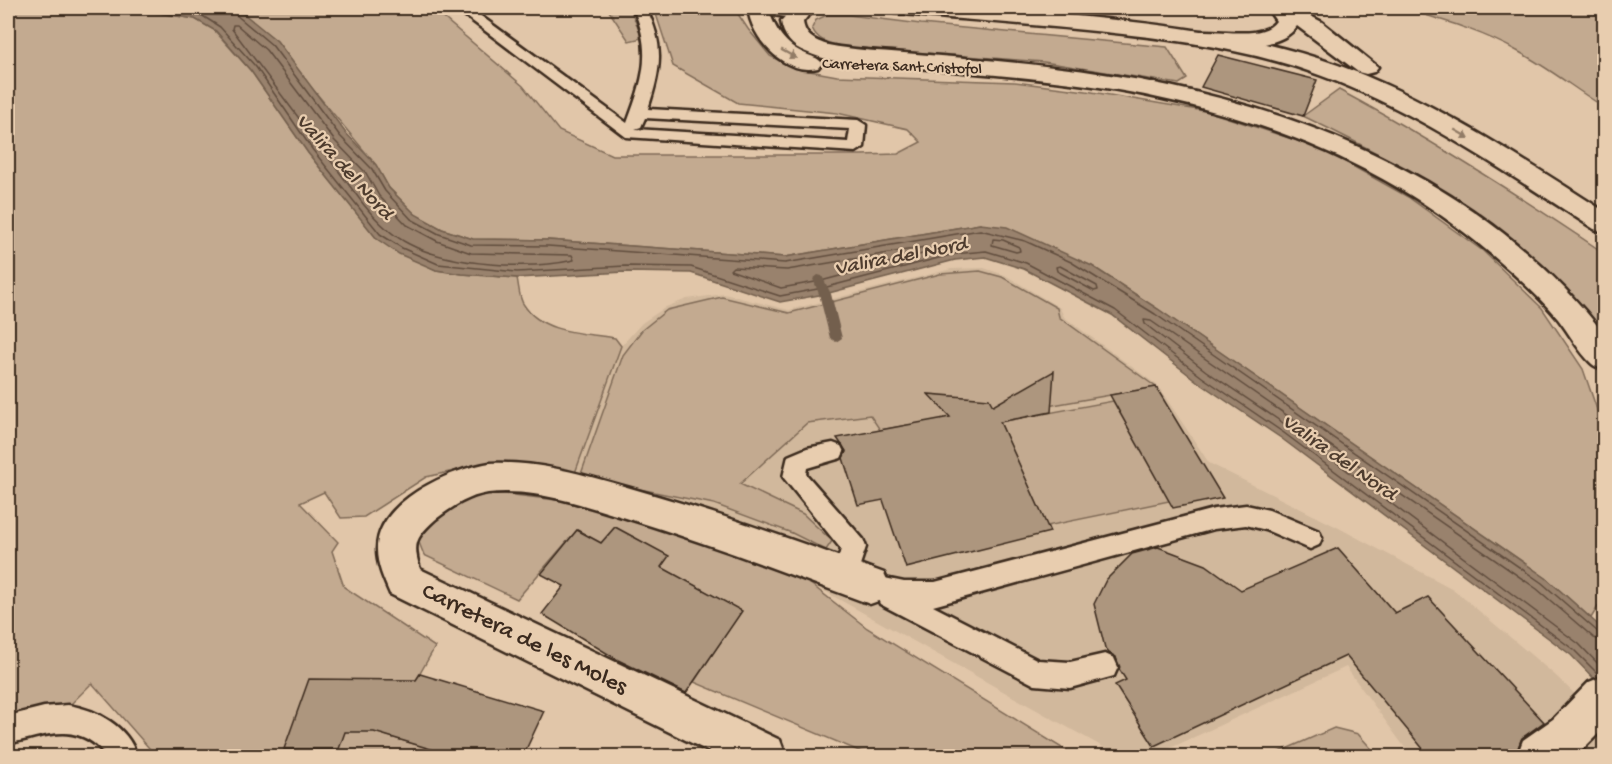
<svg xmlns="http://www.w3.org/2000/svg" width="1612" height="764" font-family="'Gochi Hand',sans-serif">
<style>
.built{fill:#d1b89c}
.green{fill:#c3aa90;stroke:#7f6a57;stroke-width:1.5}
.water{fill:#99826d;stroke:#735f4d;stroke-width:1.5}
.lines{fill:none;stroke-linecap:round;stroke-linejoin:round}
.shore{stroke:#614d3e;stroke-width:1.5}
.stream{fill:#735f4d;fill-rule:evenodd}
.building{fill:#ad967e;stroke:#3b2a1e;stroke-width:1.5}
.lane-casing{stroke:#3b2a1e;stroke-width:5}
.street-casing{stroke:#3b2a1e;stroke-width:5}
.secondary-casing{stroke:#3b2a1e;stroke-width:5}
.highway-casing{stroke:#3b2a1e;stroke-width:5}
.lane{fill:#e8cdaf;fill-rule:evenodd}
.street{fill:#e8cdaf;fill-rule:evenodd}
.secondary{fill:#e8cdaf;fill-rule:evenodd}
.highway{fill:#e8cdaf;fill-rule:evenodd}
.oneway{fill:#927c66}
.labels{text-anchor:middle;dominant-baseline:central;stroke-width:4.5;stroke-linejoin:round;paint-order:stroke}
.far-street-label{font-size:16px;fill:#3b2a1e;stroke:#e8cdaf}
.water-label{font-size:21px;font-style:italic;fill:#4e3c2e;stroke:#e8cdaf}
.near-street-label{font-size:24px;fill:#3b2a1e;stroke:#e8cdaf}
</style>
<rect width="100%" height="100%" fill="#e1c6a9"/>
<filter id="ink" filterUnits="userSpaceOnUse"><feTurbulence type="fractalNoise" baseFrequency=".0167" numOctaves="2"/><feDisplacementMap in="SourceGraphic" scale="12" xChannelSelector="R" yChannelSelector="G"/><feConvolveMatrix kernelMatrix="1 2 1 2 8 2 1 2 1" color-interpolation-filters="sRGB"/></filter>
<g filter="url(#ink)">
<!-- built -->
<polygon class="built" points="984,268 1005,275 1060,308 1064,317 1158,386 1209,463 1337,527 1453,589 1556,676 1604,722 1604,756 1411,756 1346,667 1153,756 1119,756 808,582 562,509 621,346 642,323 666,307 687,299 724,294 789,310 951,269"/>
<!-- green -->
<g class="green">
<path d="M8,8H129L195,19L214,30L251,71L308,153L377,239L436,270L462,274L517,278C519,286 519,299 524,305C542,334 586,333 615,338L621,346L575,473L477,466L426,477L364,517L341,518L324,492L300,503L338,542L332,551L344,587L435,647L385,735L454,756H156L92,683L67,708L8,739Z"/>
<polygon points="234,8 432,8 523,86 559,131 612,155 861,155 898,154 921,142 908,129 837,113 738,103 673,66 654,8 734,8 748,29 770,56 793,68 837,76 1015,82 1086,91 1210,112 1322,149 1408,197 1483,251 1542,308 1583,369 1604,430 1604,597 1591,618 1546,578 1158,309 1092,266 980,224 785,257 548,240 473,239 442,229 416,215 389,188 376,165 311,87 277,41"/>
<polygon points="607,8 627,8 632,13 642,38 629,41"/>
<path d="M1402,8H1604V107C1575,89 1549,68 1519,52C1482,31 1442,20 1402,8Z"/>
<path d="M827,15H849L921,24L1167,47L1187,79L1179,84L1044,62L845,47C831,44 818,42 812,28L816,20Z"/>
<path d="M1339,90C1431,139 1518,195 1604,253V333C1524,230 1418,171 1303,116Z"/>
<polygon points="980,271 1002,277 1057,308 1059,317 1156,387 991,416 916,426 908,425 880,430 870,415 807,423 740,484 803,514 832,541 826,550 792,533 714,504 580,477 623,355 642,330 667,310 722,297 789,313 940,274"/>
<polygon points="1113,401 1169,501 1047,526 1000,422"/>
<polygon points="496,493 565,501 666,530 808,582 867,628 1075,756 871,756 694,682 741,611 661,567 668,556 615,527 601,543 577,530 517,599 424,555 416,535 465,496"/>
<polygon points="1334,728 1358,734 1378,756 1270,756"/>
</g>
<!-- water -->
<polygon class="water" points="129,8 238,9 277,41 345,132 376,165 389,188 415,214 442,229 473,239 548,240 785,257 980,224 1007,227 1092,266 1158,309 1546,578 1604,630 1604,689 1571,655 1281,438 1198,382 1112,315 1024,269 985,257 955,260 825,294 780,302 691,273 625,272 517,278 462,274 436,270 399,254 377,239 308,153 251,71 216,31 195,19"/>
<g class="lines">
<!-- shore -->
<g class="shore">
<polyline points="170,8 198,13 220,27 256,67 312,149 380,234 402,248 438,264 517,272 625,266 691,267 780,296 823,288 954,254 986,251 1026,263 1115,310 1202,377 1284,433 1574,650 1600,676"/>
<polyline points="233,8 235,14 272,45 340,136 372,169 385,191 411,219 439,234 471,245 548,246 785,263 980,230 1025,241 1071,262 1155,314 1542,583 1598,632 1604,634"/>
<path d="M233,25H237L266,50L334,140L366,173L379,196L407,225L437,241L471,253L572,255L574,260C529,270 451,266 409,244C391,235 377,221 364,205L232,29Z"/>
<polygon points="993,239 1003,240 1019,247 1020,251 1016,252 992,245"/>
<polygon points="925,247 928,249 926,253 821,281 781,288 730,270 733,267 787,270"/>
<polygon points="1060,266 1097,286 1098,290 1094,291 1057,271 1056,267"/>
<polyline points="1604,641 1594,638 1537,589 1151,321 1144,320 1145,324 1206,371 1289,427 1579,644 1604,670"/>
</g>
<!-- stream -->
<polygon class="stream" points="818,275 822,276 831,294 842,338 836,342 830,338 819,294 813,279"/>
</g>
<!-- building -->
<g class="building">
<polygon points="1218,55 1317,80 1303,116 1201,87"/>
<polygon points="1054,371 1051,412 1000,422 1050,532 906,568 883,500 858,505 843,458 846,451 837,438 950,417 928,394 989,399 993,406"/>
<polygon points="1156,387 1223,498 1173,508 1110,395"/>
<polygon points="615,527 669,556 661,567 742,611 686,693 618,660 542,614 564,586 541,574 577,530 601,543"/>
<polygon points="1158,547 1206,565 1241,590 1338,548 1395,613 1428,597 1544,722 1522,738 1515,756 1429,756 1346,656 1154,746 1115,685 1126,680 1119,669 1116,657 1109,653 1105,648 1094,604 1106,580 1132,554"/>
<polygon points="420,674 544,711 523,756 454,756 374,732 345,732 339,749 284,749 309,679 416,680"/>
</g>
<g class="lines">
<defs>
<g id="lane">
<path d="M455,8H470L627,123C643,80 653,52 633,8H646C665,45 661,70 648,109L858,120L866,125L864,147L856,152L626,137ZM645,118L850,129L848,142L635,129L641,127Z"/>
<path d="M833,443L841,446L844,452L841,458L807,468L806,474L863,539L866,547L858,571C843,579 832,583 816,577L813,569L816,561L839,556L841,549L783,477L788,456L807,448Z"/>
<polygon points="1246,505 1269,510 1319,531 1322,538 1319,545 1310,549 1266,530 1246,525 1214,529 933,606 1038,660 1070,662 1105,654 1114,658 1118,667 1114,676 1070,688 1035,685 880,604 878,599 861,594 858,586 861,578 870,575 904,582 935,582 1214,509"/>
<path d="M68,705C98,710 127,726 137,756H106C79,720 45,735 8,744V716L44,707Z"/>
</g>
<path id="street" d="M490,463C541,461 589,476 637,490C721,514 803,543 884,573L890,586L884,599L870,604C789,574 708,543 626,518C582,505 535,488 488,493C468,496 452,507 436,519C416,537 412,543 420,569L780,740L786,756H718L390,594C384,580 377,565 377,550C376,501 451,469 490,463Z"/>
<g id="secondary">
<path d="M748,8H768C775,29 784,45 806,54C812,57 817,57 822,63L818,68C784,76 751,38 748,8Z"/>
<path d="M793,8H814L803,22C805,36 815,41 828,45C853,50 879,51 904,53C954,57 1004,61 1053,67C1260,91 1473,165 1604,334V369C1600,368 1595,367 1592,364C1579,352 1569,333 1558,319C1538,295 1514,274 1491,254C1397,173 1283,125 1163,99C1087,82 1009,76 931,69C890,66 843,68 806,52C792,47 783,36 781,21Z"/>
<path d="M1267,8H1295L1322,22L1378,67L1374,72L1366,74L1358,72L1297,26C1279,52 1228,46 1201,44L1193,42L1190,37L1193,32C1215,27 1262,42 1276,21Z"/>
<polygon points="1604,676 1604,728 1576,756 1517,756 1523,740 1553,719 1589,682"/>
</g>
<g id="highway">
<polygon points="757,8 817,8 814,13 787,17 759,13"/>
<path d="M891,8C945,2 1013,10 1067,15C1159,24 1251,34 1338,65C1433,100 1519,157 1604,211V232L1594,229C1507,173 1420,112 1322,76C1253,50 1179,40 1105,32C1038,25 970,20 902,14L894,13Z"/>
</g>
</defs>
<!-- lane casing -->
<use href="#lane" class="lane-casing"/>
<!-- street casing -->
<use href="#street" class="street-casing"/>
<!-- secondary casing -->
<use href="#secondary" class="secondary-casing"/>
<!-- highway casing -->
<use href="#highway" class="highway-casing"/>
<!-- lane -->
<use href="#lane" class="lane"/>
<!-- street -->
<use href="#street" class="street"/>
<!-- secondary -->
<use href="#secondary" class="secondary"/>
<!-- highway -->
<use href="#highway" class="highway"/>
</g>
<!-- one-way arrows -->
<defs><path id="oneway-solid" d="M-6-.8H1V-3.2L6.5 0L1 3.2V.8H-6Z" transform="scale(1.5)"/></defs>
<g class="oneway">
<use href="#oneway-solid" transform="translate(789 54) rotate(29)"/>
<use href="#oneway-solid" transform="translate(1462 134) rotate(30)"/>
</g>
</g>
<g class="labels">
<!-- far-street labels -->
<g class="far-street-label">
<text transform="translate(902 68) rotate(2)">Carretera Sant Cristofol</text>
</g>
<!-- water labels -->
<g class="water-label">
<text transform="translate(343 168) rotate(48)">Valira del Nord</text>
<text transform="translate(901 258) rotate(-11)">Valira del Nord</text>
<text transform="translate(1338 459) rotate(35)">Valira del Nord</text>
</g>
<!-- near-street labels -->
<g class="near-street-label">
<text transform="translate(524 640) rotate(26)">Carretera de les Moles</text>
</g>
</g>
<!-- margin -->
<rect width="1612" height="764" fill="none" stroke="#e8cdaf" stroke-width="30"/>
<rect x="15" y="15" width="1582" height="734" fill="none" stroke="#3b2a1e" stroke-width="2" filter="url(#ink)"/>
</svg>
